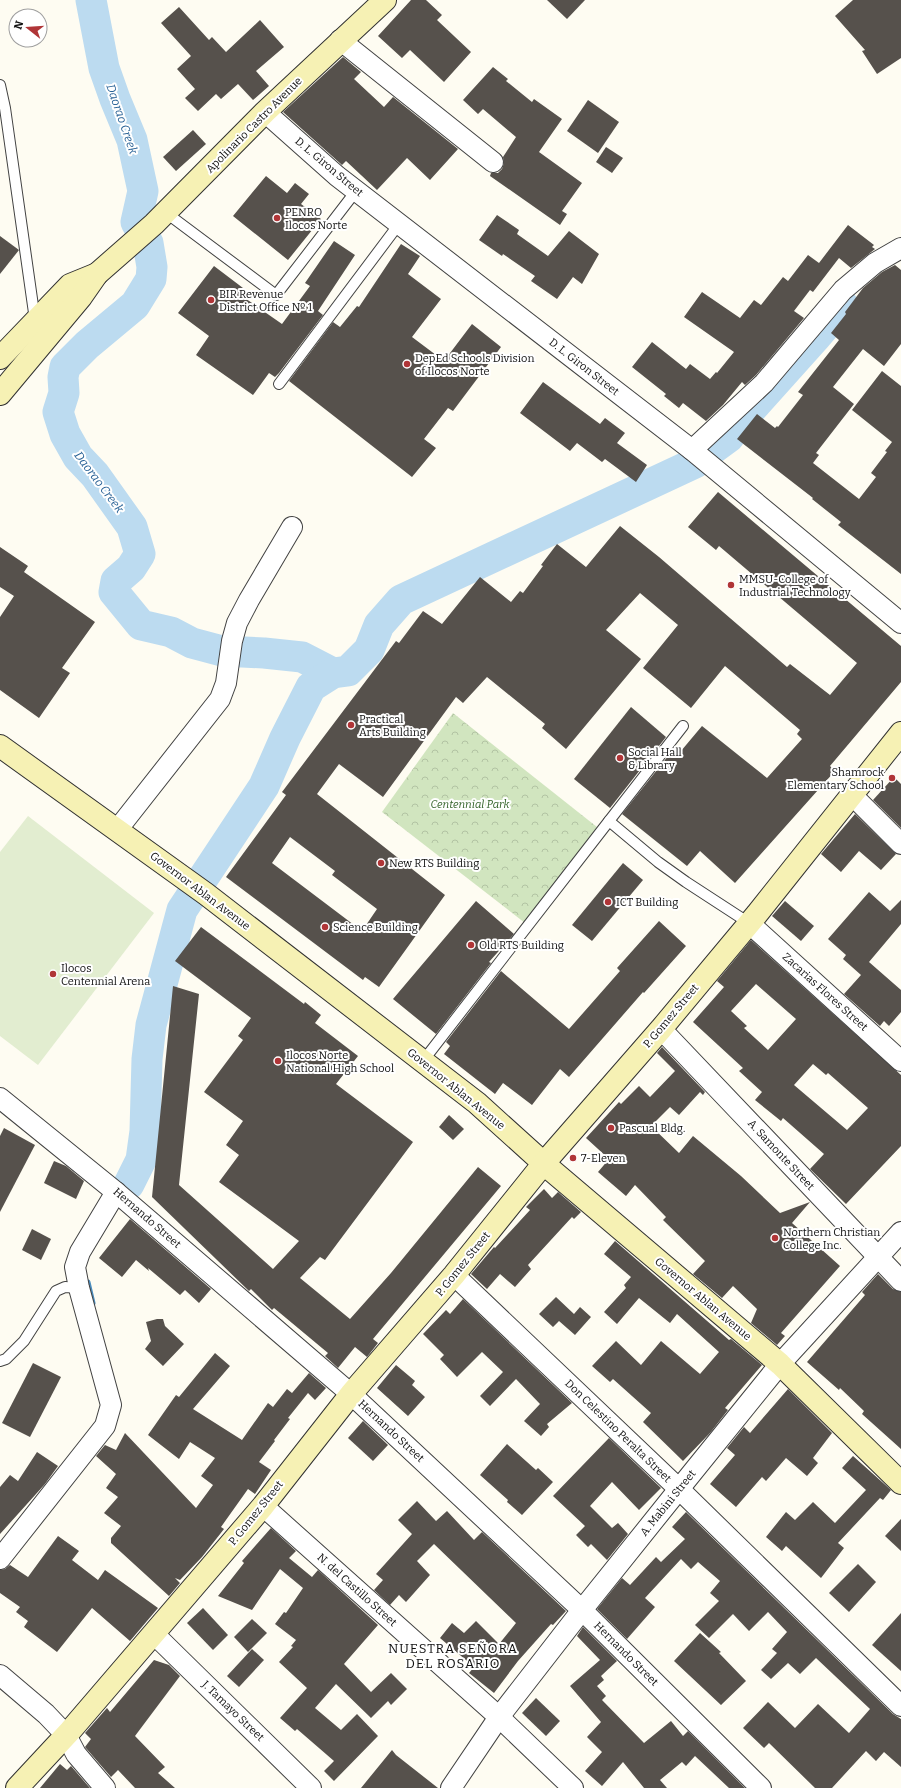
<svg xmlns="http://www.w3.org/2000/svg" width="901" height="1788" font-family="Bitter,serif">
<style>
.park{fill:url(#park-crowns)}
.pitch{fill:#e2edd0}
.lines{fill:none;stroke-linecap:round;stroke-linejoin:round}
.stream{stroke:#4b8dbf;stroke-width:5}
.river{stroke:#bcdbf0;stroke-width:31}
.building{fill:#56514c;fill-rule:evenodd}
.service-casing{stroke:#424242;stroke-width:12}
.minor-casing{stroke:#424242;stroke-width:22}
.secondary-casing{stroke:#313131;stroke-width:24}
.service{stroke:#fff;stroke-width:10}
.minor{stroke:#fff;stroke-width:20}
.secondary{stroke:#f6f1b4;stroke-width:22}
.poi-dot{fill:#b03537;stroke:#fff;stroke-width:1.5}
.labels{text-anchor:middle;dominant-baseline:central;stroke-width:4;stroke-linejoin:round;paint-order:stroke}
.street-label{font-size:11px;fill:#0f0f0f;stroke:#fff}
.poi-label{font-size:11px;fill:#0f0f0f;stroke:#fff;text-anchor:start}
.park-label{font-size:11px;font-style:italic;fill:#306026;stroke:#fff}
.water-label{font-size:12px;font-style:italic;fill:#255f94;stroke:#fff}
.quarter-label{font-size:13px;letter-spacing:1px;fill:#0f0f0f;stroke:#fff}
</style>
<defs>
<pattern id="park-crowns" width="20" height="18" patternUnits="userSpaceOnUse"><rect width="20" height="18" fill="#d1e5bf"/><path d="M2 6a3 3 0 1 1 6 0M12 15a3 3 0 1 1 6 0" fill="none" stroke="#b2c3a3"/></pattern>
</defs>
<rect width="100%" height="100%" fill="#fefcf2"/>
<!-- park -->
<polygon class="park" points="453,713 597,827 525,923 382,812"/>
<!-- pitch -->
<polygon class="pitch" points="28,816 154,913 38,1065 0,1036 0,852"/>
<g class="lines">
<!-- stream -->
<polyline class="stream" points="88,1282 93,1303"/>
<!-- river -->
<g class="river">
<polyline points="91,0 104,68 115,99 132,140 143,191 136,222 148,243 152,267 151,279 135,305 87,345 65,367 63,377 64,393 58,412 65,434 78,457 95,475 132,527 140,554 131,568 116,581 114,592 141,625 171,632 192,643 222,651 264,653 302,657 333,673"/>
<polyline points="714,448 729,437 736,426 815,338 843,305"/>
<polyline points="129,1184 141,1160 145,1131 147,1059 151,1025 182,910 264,786 285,738 311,687 333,673 348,671 369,650 379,625 401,600 695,463"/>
</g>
</g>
<!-- building -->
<g class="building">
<polygon points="411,0 426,0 442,15 437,20 471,52 444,82 410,50 402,58 378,36"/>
<polygon points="547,0 585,0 567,19"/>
<polygon points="853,0 901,0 901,58 877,74 862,51 865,50 835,16"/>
<polygon points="179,7 209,40 212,37 226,52 260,20 284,47 256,71 269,86 253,100 238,84 221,99 216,94 198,111 185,98 195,89 177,69 191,56 161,23"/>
<polygon points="343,57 361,72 354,79 384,107 393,97 458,149 430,180 407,158 377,190 346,161 342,165 283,112"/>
<polygon points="493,67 508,79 506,81 532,102 534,99 562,119 539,152 582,183 562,211 567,214 560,225 490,176 491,173 498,173 502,169 504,163 503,157 516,137 483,109 478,114 463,100"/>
<polygon points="588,100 619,122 598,153 567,131"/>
<polygon points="193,130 206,144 176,171 163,157"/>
<polygon points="606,147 623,158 612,173 596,162"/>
<polygon points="266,176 287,193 295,183 309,194 301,204 321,219 288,260 233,216"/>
<polygon points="497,215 519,230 517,234 548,256 569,231 599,254 582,284 573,277 557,299 531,281 535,276 503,254 502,256 479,240"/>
<polygon points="848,225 874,245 872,247 875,249 851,268 839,258 813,292 810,290 794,311 804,318 756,375 745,385 742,382 723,405 706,421 683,403 679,408 664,396 666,394 632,367 652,342 686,369 690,364 710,379 716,372 717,373 734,352 684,317 702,292 740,318 754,300 761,305 783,277 788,281 808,255 819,263"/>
<polygon points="0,236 19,250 0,274"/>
<polygon points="334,241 355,255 318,311 323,315 279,373 275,377 269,373 253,395 196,355 209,336 178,313 214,266 243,288 239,294 282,324 310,286 305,283"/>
<polygon points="401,244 420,256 408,274 441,299 412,337 444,361 472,324 501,347 453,411 448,408 424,439 436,448 412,477 289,381 333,322 340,327 357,306 359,307"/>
<polygon points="895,265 901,270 901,344 884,366 863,349 833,387 854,404 816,453 819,455 813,463 859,499 876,477 871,473 887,452 885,451 892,442 852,410 882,371 901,386 901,574 838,525 841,522 812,499 813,498 737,439 757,414 775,428 777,426 778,427 803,395 798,392 839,340 831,333 846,314 845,312 863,288 882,272"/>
<polygon points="543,382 600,424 605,418 625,433 617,443 647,465 636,482 605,459 602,462 577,443 570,451 520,413"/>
<path d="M718,492L901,646V682L830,766L835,771L735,883L700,851L687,866L622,814L676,746L681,751L702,726L767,778L802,739L797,734L800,730L725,666L691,708L643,668L678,625L640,593L606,630L641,659L566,749L542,728L545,724L487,677L463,703L456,697L383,797L339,764L317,794L445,895L379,987L365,977L363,980L226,877L286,795L282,792L396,641L399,643L423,611L442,624L480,577L511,602L520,591L523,593L543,566L541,565L557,544L586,567L620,526L659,557L787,667L790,664L830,695L857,663L719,546L716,550L688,527ZM290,837L335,871L332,875L377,909L362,931L272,863Z"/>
<polygon points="0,547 28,566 24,572 95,622 62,668 70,673 39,718 0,690 0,617 14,596 0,587"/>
<polygon points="631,707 666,737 610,808 574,779"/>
<polygon points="894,777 901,784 901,828 873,800"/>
<polygon points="855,814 896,854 881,870 859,851 841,872 821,854"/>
<polygon points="623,863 643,880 592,941 572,925"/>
<polygon points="869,892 890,911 901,900 901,924 869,962 901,990 901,1012 889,1026 884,1021 880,1026 844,994 861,975 843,959 846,955 828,939"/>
<polygon points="476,901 514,934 489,962 491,963 436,1034 393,999"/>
<polygon points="785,901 814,926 801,941 772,916"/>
<polygon points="659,921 686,946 644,993 643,992 569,1077 560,1069 532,1105 503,1083 495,1094 444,1054 450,1046 446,1042 501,971 569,1029 620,971 617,968"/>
<polygon points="201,927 304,1004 305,1002 321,1015 315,1023 358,1056 336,1084 413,1142 325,1260 320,1257 300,1278 350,1319 391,1273 478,1167 501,1186 373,1339 378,1343 367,1357 355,1347 338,1368 325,1356 328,1353 274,1308 272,1310 251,1289 249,1291 152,1197 173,986 199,994 179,1185 273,1269 299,1241 219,1182 239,1155 226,1145 243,1121 204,1092 243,1040 238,1036 251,1018 175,961"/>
<path d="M751,940L901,1075V1146L846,1204L810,1169L824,1154L783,1118L781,1121L755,1100L762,1092L739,1071L743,1068L693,1022L724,987L717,981ZM756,984L796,1019L768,1050L744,1028L747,1026L731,1011ZM813,1064L826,1075L828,1073L868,1108L847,1130L794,1085Z"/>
<polygon points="662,1047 705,1092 703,1095 700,1092 679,1115 670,1107 651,1126 679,1153 693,1136 741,1176 780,1213 810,1202 792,1223 840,1266 781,1333 785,1336 777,1345 751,1323 757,1309 733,1286 722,1298 693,1274 705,1261 663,1220 666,1217 635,1185 626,1196 598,1172 609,1159 586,1138 619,1102 621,1104 639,1086 650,1097 675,1071 657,1053"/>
<polygon points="449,1115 464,1129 453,1140 439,1127"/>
<polygon points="4,1128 35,1145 0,1212 0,1136"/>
<polygon points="54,1161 66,1166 84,1181 76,1199 44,1183"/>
<polygon points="544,1189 552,1198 558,1192 581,1212 574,1219 572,1217 528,1265 531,1269 515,1287 500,1274 487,1289 471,1274 494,1247 495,1248 530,1210 526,1207"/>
<polygon points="130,1219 211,1289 199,1303 185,1290 180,1295 148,1268 149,1271 136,1260 122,1277 99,1258"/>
<polygon points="32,1229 51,1239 41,1260 22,1250"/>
<polygon points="615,1241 729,1340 731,1339 762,1365 725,1408 728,1410 710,1433 683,1461 643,1422 651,1413 613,1379 610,1382 592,1366 616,1341 641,1365 661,1341 700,1374 719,1352 677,1314 670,1323 639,1298 617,1324 604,1312 626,1288 624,1285 631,1277 604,1254"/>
<polygon points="878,1274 893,1289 901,1292 901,1449 862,1414 864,1411 840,1388 839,1390 807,1362 865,1295 862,1292"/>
<polygon points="556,1297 574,1314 580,1307 591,1317 575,1335 559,1321 553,1327 539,1314"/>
<polygon points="463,1299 572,1403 547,1424 549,1427 541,1436 524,1421 540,1404 516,1379 490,1406 480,1396 503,1372 482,1352 457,1377 440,1359 444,1355 423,1334 446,1310 450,1314"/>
<polygon points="157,1319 163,1319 165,1326 184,1344 163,1366 145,1349 151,1341 146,1322"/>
<polygon points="215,1353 230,1366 193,1409 242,1440 268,1403 273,1407 287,1389 292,1393 309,1373 326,1388 315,1400 308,1393 288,1418 290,1419 274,1440 275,1441 259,1462 271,1470 255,1494 248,1489 221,1527 224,1529 202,1557 180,1580 175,1578 180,1583 169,1596 111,1543 111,1538 121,1526 104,1513 118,1497 106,1488 116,1474 96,1456 105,1445 116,1450 125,1433 196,1508 213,1485 201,1476 215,1458 190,1442 179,1459 148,1435 176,1395 179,1397"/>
<polygon points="33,1363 61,1377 30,1437 2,1423"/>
<polygon points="396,1365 415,1381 412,1385 425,1397 408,1416 377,1388"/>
<polygon points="788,1389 832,1433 813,1458 818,1463 807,1476 786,1458 766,1481 762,1477 736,1507 710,1484 735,1455 727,1448 744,1427 750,1433"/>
<polygon points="363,1421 388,1445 373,1461 348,1438"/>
<polygon points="609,1438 661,1488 639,1510 612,1482 590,1506 612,1528 618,1523 628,1534 607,1560 591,1544 588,1547 576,1535 585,1526 553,1496"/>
<polygon points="507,1444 536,1470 538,1468 553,1482 522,1515 507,1502 508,1500 480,1475"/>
<polygon points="37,1452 58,1466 45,1484 0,1534 0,1487 10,1475 18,1481"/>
<polygon points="853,1456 891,1490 883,1500 880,1498 838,1543 844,1548 821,1578 786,1546 782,1551 766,1537 786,1512 795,1520 813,1502 835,1523 866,1490 842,1468"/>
<polygon points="417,1501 436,1521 447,1511 474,1540 482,1532 566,1611 553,1625 551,1624 518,1661 494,1693 469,1673 474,1667 440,1638 452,1623 464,1633 476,1621 499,1644 516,1623 434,1544 417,1561 430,1575 406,1602 399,1595 390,1605 374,1590 383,1580 376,1574 412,1534 398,1520"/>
<polygon points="686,1512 893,1714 901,1719 901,1767 884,1752 876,1761 866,1751 832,1788 815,1788 769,1743 764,1748 743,1728 768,1702 795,1728 818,1704 849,1733 870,1709 816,1658 800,1674 788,1663 771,1679 761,1670 777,1653 772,1649 787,1632 768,1612 749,1631 733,1614 709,1638 695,1625 719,1601 710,1593 720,1581 698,1562 691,1569 681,1559 645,1598 655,1607 627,1639 597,1609 622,1578 630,1585 656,1557 661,1562 685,1539 672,1527"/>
<polygon points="901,1519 901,1551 885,1536"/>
<polygon points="271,1528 296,1551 289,1558 312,1577 318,1570 378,1625 344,1664 371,1692 391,1673 407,1689 391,1705 388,1701 371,1718 336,1684 315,1708 341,1730 357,1714 378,1736 334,1781 324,1771 334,1761 297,1729 295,1731 280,1718 307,1688 279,1662 293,1647 291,1646 296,1640 275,1624 284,1612 286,1613 303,1588 280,1569 252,1610 218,1596 244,1563 242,1561"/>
<polygon points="58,1536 79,1551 72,1560 98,1580 105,1570 158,1608 130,1641 92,1608 57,1652 24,1627 28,1621 16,1612 20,1607 0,1593 0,1570 5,1569 10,1565 28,1577"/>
<polygon points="858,1564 876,1582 849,1612 829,1593"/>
<polygon points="203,1608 228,1635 213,1650 187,1623"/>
<polygon points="901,1613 901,1671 872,1645"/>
<polygon points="252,1619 267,1633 248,1652 234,1637"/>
<polygon points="583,1627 617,1661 601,1676 604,1680 597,1686 606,1696 602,1700 644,1743 671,1721 683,1736 688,1731 745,1788 729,1788 695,1756 686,1766 682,1762 660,1780 667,1788 644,1788 623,1762 602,1786 585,1771 602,1752 587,1737 601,1722 570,1686 600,1660 577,1636"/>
<polygon points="700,1633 721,1652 719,1653 746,1681 721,1705 674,1661"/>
<polygon points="252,1649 264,1660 239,1687 227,1676"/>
<polygon points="154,1660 169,1665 180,1676 135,1736 165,1767 158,1773 175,1788 135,1788 118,1770 111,1777 85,1747 91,1739 85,1733 107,1708 110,1712"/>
<polygon points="536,1698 560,1721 546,1736 522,1713"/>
<polygon points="392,1750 396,1755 438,1788 361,1788"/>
<polygon points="60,1764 67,1770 71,1766 90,1788 40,1788"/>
</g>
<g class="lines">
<defs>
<g id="service">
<polyline points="0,85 5,108 35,320"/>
<polyline points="165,212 276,295 356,191"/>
<polyline points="279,384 399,224"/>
<polyline points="609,821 683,726"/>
<polyline points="423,1061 609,821 658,862 686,882 749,923"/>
<polyline points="0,1361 6,1359 24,1341 56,1291 65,1287 79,1288"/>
</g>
<g id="minor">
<polyline points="340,40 493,162"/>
<polyline points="265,112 337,176 692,450 901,623"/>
<polyline points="692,450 764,383 843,290 875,263 901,248"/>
<polyline points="852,795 901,844"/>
<polyline points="117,830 220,699 226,683 232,641 237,623 249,600 292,527"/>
<polyline points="749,923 901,1061"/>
<polyline points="661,1029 901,1281"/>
<polyline points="0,1098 116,1192 351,1394 582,1610 761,1788"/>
<polyline points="454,1275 679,1489 901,1706"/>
<polyline points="263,1506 499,1717 573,1788"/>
<polyline points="0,1559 105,1426 111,1405 79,1288 75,1267 80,1252 116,1192"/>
<polyline points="154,1634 311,1788"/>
<polyline points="0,1675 46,1714 66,1735 76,1754 105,1788"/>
<polyline points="451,1788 499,1717 582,1610 679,1489 780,1364 901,1232"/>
</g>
<g id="secondary">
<polyline points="0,358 70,285 97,274"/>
<polyline points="0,394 81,297 97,274 154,224 265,112 385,0"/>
<polyline points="0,746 206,894 477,1103 550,1169 780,1364 901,1483"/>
<polyline points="17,1788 70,1731 263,1506 351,1394 454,1275 544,1163 661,1029 757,914 901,733"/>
</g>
</defs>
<!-- service casing -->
<use href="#service" class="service-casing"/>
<!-- minor casing -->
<use href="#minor" class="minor-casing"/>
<!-- secondary casing -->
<use href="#secondary" class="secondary-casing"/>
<!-- service -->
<use href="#service" class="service"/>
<!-- minor -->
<use href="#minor" class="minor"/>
<!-- secondary -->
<use href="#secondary" class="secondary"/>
</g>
<!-- markers -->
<g class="poi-dot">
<circle cx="277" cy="218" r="4"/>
<circle cx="211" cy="300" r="4"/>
<circle cx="407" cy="364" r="4"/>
<circle cx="731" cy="585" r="4"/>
<circle cx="351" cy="725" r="4"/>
<circle cx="620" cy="758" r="4"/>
<circle cx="892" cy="778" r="4"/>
<circle cx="381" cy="863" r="4"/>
<circle cx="608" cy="902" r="4"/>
<circle cx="325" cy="927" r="4"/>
<circle cx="471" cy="945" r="4"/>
<circle cx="53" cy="974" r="4"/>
<circle cx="278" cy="1061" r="4"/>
<circle cx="611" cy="1128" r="4"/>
<circle cx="573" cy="1158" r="4"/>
<circle cx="775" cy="1238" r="4"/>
</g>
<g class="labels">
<!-- street labels -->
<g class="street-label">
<text transform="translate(254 125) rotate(-45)">Apolinario Castro Avenue</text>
<text transform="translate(329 167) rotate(40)">D. L. Giron Street</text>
<text transform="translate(584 367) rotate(38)">D. L. Giron Street</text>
<text transform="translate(200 891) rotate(37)">Governor Ablan Avenue</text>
<text transform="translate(825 992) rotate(42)">Zacarias Flores Street</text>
<text transform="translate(671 1016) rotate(-50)">P. Gomez Street</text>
<text transform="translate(456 1089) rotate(39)">Governor Ablan Avenue</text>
<text transform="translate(781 1155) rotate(47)">A. Samonte Street</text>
<text transform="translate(147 1218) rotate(41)">Hernando Street</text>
<text transform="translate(463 1264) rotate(-51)">P. Gomez Street</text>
<text transform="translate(703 1299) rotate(40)">Governor Ablan Avenue</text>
<text transform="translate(391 1431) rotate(43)">Hernando Street</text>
<text transform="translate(618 1431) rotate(44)">Don Celestino Peralta Street</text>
<text transform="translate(668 1503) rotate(-51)">A. Mabini Street</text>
<text transform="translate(256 1513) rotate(-51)">P. Gomez Street</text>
<text transform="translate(357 1590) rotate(42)">N. del Castillo Street</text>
<text transform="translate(626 1654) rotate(45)">Hernando Street</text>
<text transform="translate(233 1711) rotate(44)">J. Tamayo Street</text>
</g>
<!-- poi labels -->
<g class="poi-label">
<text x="285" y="212">PENRO<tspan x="285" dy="13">Ilocos Norte</tspan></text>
<text x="219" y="294">BIR Revenue<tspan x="219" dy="13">District Office № 1</tspan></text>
<text x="415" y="358">DepEd Schools Division<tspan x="415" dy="13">of Ilocos Norte</tspan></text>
<text x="739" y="579">MMSU-College of<tspan x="739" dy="13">Industrial Technology</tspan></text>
<text x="359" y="719">Practical<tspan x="359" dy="13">Arts Building</tspan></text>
<text x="628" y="752">Social Hall<tspan x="628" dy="13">&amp; Library</tspan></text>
<text x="884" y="772" text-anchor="end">Shamrock<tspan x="884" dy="13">Elementary School</tspan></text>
<text x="389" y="863">New RTS Building</text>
<text x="616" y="902">ICT Building</text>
<text x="333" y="927">Science Building</text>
<text x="479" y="945">Old RTS Building</text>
<text x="61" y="968">Ilocos<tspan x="61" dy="13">Centennial Arena</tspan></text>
<text x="286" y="1055">Ilocos Norte<tspan x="286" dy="13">National High School</tspan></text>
<text x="619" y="1128">Pascual Bldg.</text>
<text x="581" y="1158">7-Eleven</text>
<text x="783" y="1232">Northern Christian<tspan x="783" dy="13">College Inc.</tspan></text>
</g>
<!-- park labels -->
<g class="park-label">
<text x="470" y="804">Centennial Park</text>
</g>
<!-- water labels -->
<g class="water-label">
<text transform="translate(122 119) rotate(71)">Daorao Creek</text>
<text transform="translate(99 482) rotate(53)">Daorao Creek</text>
</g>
<!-- quarter labels -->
<g class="quarter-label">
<text x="453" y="1648">NUESTRA SEÑORA<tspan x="453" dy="15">DEL ROSARIO</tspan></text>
</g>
</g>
<!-- north arrow -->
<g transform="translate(28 28) rotate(287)"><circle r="19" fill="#ffffff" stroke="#9f9f9f"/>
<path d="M0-3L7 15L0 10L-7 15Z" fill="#b03537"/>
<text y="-6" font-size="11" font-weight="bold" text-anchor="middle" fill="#0f0f0f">N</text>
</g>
</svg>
